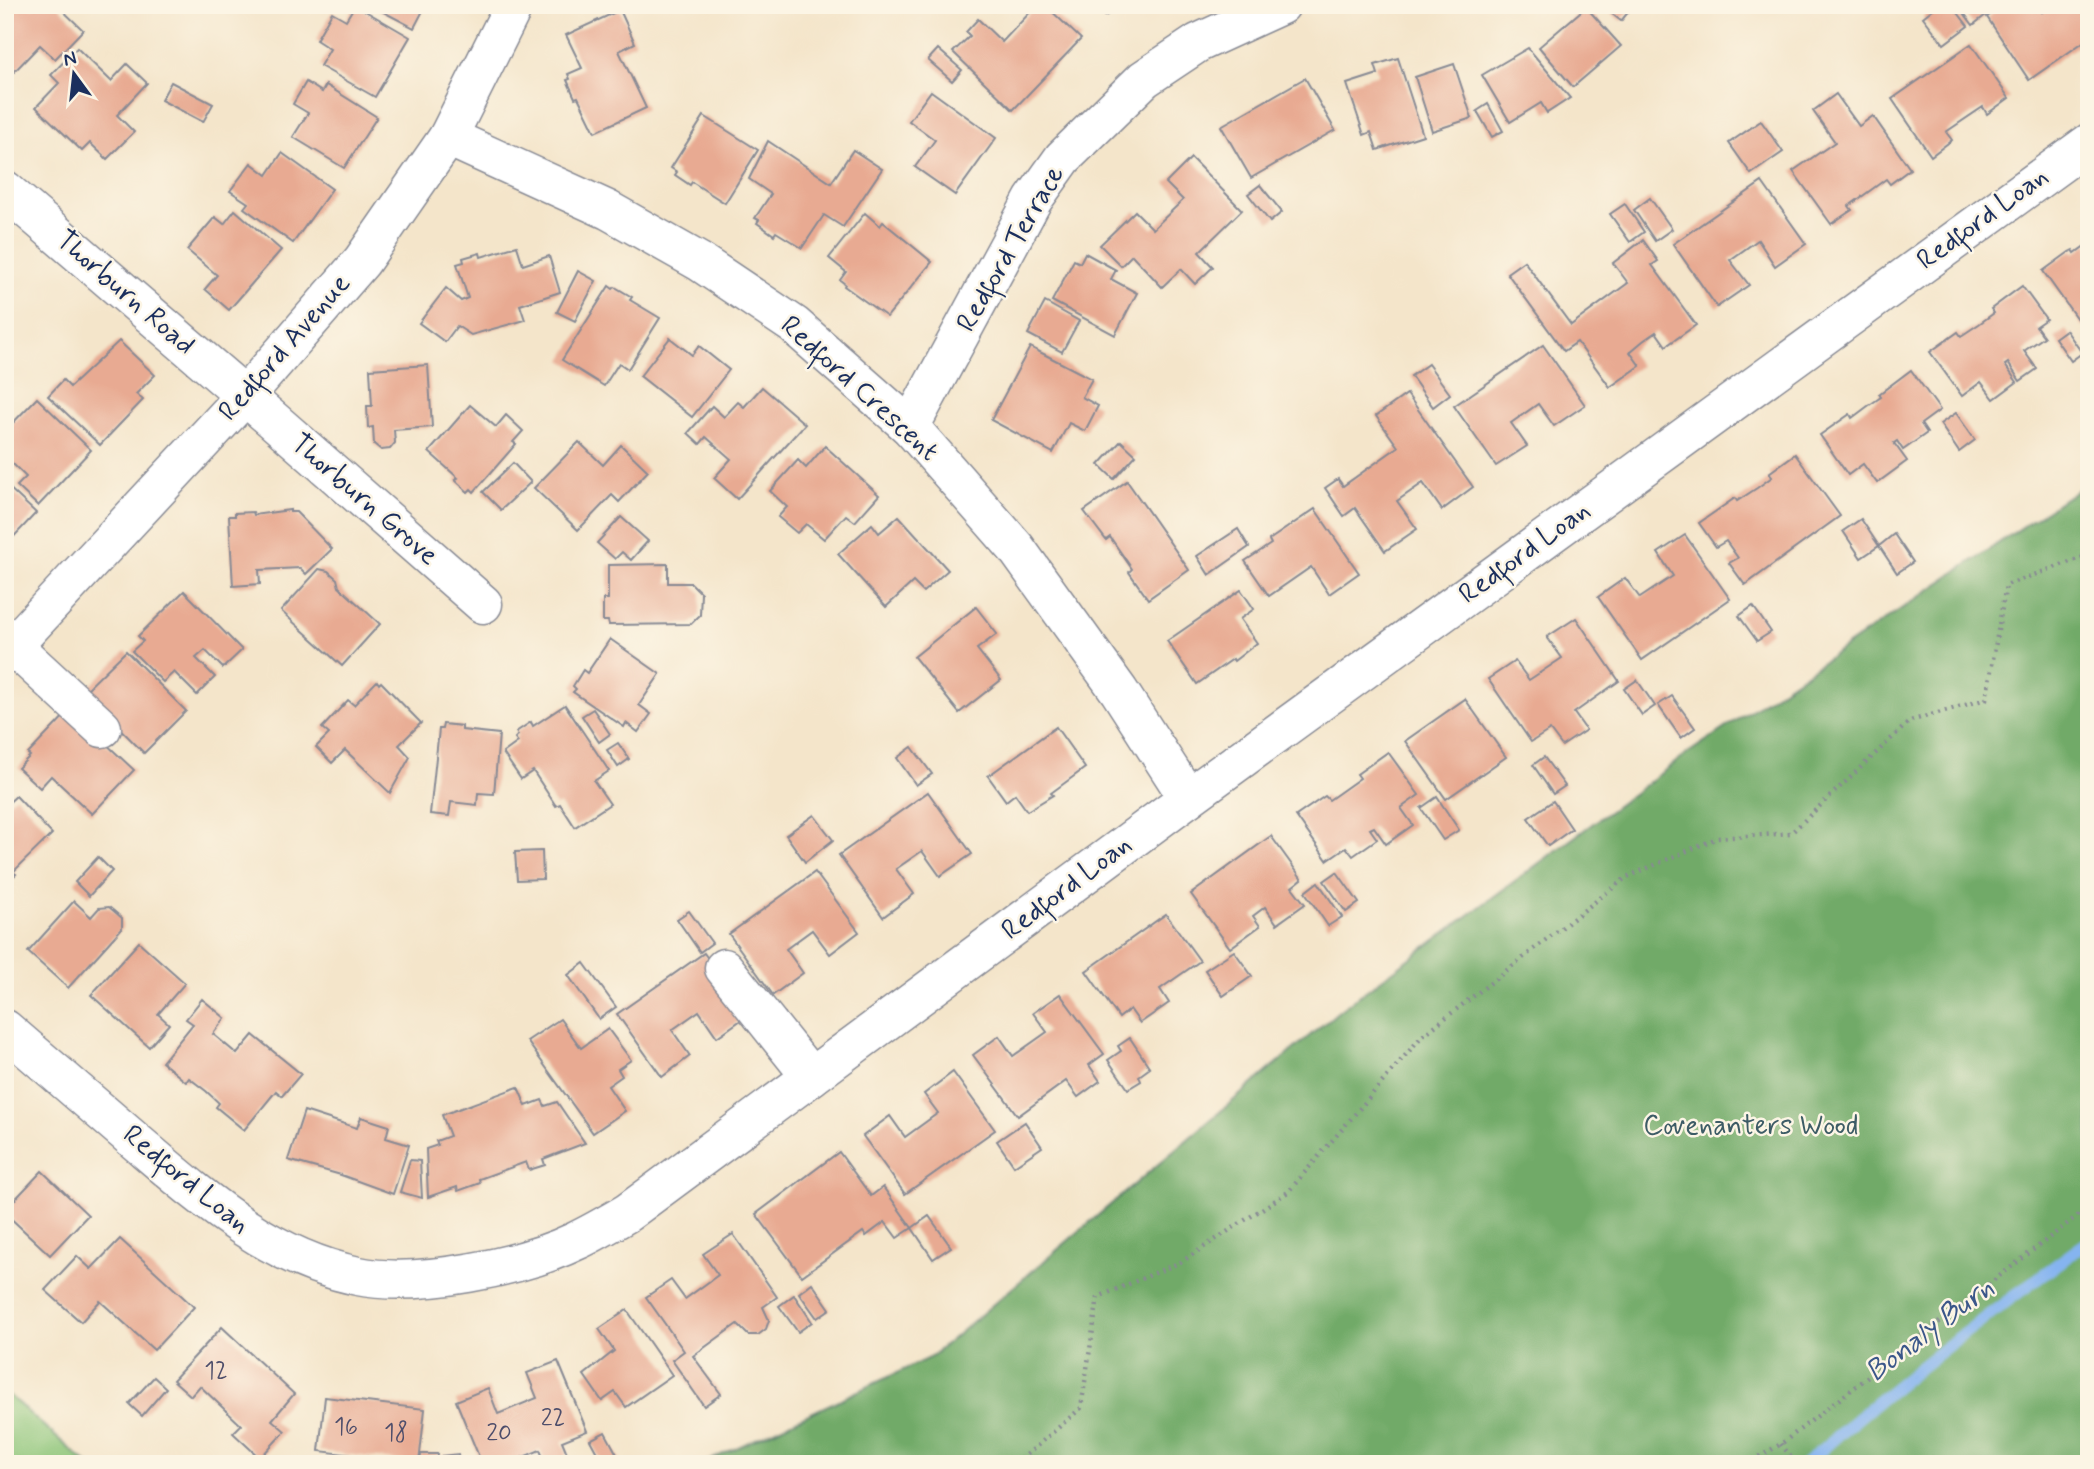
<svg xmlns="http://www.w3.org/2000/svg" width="2094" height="1469" font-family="Mynerve,sans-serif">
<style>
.green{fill:#8cc578;stroke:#547a6b;stroke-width:2}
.forest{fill:#71aa68;stroke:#466c63;stroke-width:2}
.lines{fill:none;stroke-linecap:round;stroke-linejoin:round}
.stream{stroke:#85b4f0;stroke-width:12}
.building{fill:#e8aa92}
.minor-casing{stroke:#888a94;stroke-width:41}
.path{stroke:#888a94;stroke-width:4.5;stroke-dasharray:2 5;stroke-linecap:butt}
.minor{stroke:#fff;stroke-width:38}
.labels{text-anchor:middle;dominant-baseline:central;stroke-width:5;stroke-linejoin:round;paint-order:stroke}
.number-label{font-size:24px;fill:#4e4e6b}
.street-label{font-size:28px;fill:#1b2f5e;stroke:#fcf5e5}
.park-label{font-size:28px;fill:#3d5c66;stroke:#fcf5e5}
.water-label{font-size:30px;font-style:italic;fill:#3b578a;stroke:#fcf5e5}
</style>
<rect width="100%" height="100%" fill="#fcf5e5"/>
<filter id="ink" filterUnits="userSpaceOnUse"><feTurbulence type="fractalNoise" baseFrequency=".0143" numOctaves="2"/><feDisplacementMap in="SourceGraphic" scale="14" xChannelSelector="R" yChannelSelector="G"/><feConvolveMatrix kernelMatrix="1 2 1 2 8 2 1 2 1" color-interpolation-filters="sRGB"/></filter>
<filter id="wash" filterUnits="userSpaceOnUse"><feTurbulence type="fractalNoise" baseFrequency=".00686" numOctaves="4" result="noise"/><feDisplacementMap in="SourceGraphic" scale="28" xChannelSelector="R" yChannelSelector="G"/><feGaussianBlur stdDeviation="1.57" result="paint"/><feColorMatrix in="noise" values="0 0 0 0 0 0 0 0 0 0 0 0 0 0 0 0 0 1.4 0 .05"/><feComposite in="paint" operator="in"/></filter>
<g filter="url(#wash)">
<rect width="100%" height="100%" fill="#f4e5ca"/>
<!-- green -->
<polygon class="green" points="5,1392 78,1456 88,1464 5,1464"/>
<!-- forest -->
<polygon class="forest" points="2089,482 2089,1464 702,1464 931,1357 1340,1010 1691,751"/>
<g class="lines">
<!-- stream -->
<path class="stream" d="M1806,1464C1894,1383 1992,1312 2089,1241"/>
</g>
<g id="blocks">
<!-- building -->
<g class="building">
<polygon points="5,5 29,5 33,8 36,5 57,5 83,30 55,59 40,45 9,77 5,73"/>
<polygon points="355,5 410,37 375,97 320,66 330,49 316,40 332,12 346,20"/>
<polygon points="370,5 426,5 414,28"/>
<polygon points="1037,5 1045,5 1081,39 1013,110 953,52 970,36 966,32 978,19 1002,42"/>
<polygon points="1099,5 1125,5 1105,16"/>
<polygon points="1601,5 1634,5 1621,21"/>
<polygon points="1938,5 1952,5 1968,26 1944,44 1923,17"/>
<polygon points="1958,5 1980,5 1987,14 1973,25"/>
<polygon points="2004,5 2037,5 2042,12 2049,7 2048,5 2089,5 2089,38 2029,80 1987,17"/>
<polygon points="1586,7 1621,46 1573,87 1539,47"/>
<polygon points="620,10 635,43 619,51 646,108 595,132 578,97 575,98 567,80 570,79 568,74 582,68 566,35"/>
<polygon points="1971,44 2009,98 1987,114 1983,107 1946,132 1952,140 1931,156 1892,99"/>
<polygon points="77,48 111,81 127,64 147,83 117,115 134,132 107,159 90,143 82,151 36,107 59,83 51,75"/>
<polygon points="1528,48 1570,98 1547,113 1541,103 1510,122 1482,75"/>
<polygon points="938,49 962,70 952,81 928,60"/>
<polygon points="1398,58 1423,135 1377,150 1371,132 1364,135 1347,84 1378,74 1375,65"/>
<polygon points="1454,64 1472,118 1432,131 1415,77"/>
<polygon points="1305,78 1335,130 1251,178 1221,126"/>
<polygon points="171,82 213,104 203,122 161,100"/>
<polygon points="306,82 322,92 326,85 377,117 344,168 293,137 308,113 293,104"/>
<polygon points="931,91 996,138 955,195 915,167 935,140 909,121"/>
<polygon points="1836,94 1859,126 1873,116 1910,169 1890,184 1886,179 1849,206 1852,210 1831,224 1793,171 1835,142 1813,111"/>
<polygon points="1488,104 1503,131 1492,137 1477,111"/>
<polygon points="704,116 758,150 725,203 692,182 690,185 675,175 677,172 671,168"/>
<polygon points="1761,121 1783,152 1751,174 1729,143"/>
<polygon points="768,141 831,183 853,150 882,169 843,227 824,215 802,248 776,232 774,235 757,223 759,220 755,218 771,194 749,179"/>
<polygon points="282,153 332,189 293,243 244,208 248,203 230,191 251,163 267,175"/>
<polygon points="1191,158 1242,210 1199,252 1213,267 1195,284 1181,269 1162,287 1132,255 1121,266 1100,245 1135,211 1153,229 1183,200 1166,183"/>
<polygon points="1762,182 1806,244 1775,266 1758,240 1730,260 1749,285 1717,307 1673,244"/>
<polygon points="1260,185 1282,212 1270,222 1248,194"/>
<polygon points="1650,198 1672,229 1655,241 1634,210"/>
<polygon points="1625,204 1644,232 1630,242 1610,214"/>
<polygon points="235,210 281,250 229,310 205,289 217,275 187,250 215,217 224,224"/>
<polygon points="865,213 880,226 883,222 932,262 887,317 844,286 845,284 840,280 846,272 829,258"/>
<polygon points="1643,240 1658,261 1652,265 1696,325 1666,346 1656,332 1643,341 1630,352 1640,366 1610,387 1577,342 1564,351 1507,273 1524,261 1571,325 1628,283 1613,263"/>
<polygon points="2089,243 2089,321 2082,326 2043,271 2069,252 2073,250 2075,253"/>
<polygon points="517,246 523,265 549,256 560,292 520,305 525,320 471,335 457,326 445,342 419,323 446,288 461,301 468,298 457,264 464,262 463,258 480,253 481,257"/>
<polygon points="1085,253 1116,270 1111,279 1137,293 1115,335 1052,301 1074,260 1080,263"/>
<polygon points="578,271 596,281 575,321 557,312"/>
<polygon points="609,286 613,289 615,287 632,297 630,300 660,318 628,369 619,363 604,386 562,360"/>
<polygon points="2022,286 2046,319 2036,326 2044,337 2024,351 2037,369 2020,381 2008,363 2005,365 2017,382 1994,399 1981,382 1962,396 1930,352 1958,332 1961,336 1979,324 1994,313 1991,309"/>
<polygon points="1045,302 1079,321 1062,352 1028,334"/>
<polygon points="2066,330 2082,353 2071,361 2055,338"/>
<polygon points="670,338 692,355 699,346 729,370 692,417 640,376"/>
<polygon points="119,341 155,375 136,394 143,400 100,445 48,396 63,380 70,387"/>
<polygon points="1543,345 1585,405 1554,426 1538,404 1511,423 1527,446 1496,466 1454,406"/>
<polygon points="1030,347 1092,379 1082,397 1098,406 1085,431 1069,423 1053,453 991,420"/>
<polygon points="1428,364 1450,394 1433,407 1411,376"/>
<polygon points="428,365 432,427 394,430 395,443 390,449 381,450 374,444 373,427 368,428 367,406 372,406 370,369"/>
<polygon points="1911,370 1940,410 1921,424 1927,433 1903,450 1897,441 1894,443 1907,461 1877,483 1863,464 1848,475 1820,435 1850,414 1852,418 1868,406 1881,397 1879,394"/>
<polygon points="762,387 805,424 737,499 714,478 731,459 706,437 700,444 688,433 712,406 724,417 738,402 744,407"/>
<polygon points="1407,394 1473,487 1442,510 1423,483 1397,501 1417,529 1385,551 1355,508 1344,516 1325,488 1338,479 1343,486 1398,447 1376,416"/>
<polygon points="37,398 91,450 38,506 17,486 26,477 5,456 5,431"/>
<polygon points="470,405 496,427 506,415 523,431 513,442 516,444 474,492 471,489 468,492 455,480 458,478 429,452"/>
<polygon points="1956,413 1975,440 1959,452 1940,424"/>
<polygon points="1121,441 1136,455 1114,479 1099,465"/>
<polygon points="579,442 603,465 621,445 648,471 619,502 612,495 578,530 534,488"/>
<polygon points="825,446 879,495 855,522 846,515 824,539 806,524 797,533 778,517 787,507 770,491 798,460 806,468"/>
<polygon points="1795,454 1840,516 1745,585 1729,563 1738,558 1726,541 1716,547 1699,523 1735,498 1737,501 1757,488 1772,477 1769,473"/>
<polygon points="513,463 531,482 501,510 483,492"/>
<polygon points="1127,481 1189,570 1148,599 1129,572 1132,569 1110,537 1106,540 1084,511"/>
<polygon points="5,484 36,513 5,546"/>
<polygon points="1315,509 1359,573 1329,594 1311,567 1269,596 1245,561 1271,544 1269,540"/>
<polygon points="290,510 290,512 296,512 332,549 306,574 300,568 259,570 260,584 233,586 229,516 235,516 235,513 253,512 254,515"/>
<polygon points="899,516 948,570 923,592 913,582 886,607 838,554 872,524 879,533"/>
<polygon points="621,517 648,541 631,560 622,552 615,559 597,543"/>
<polygon points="1861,519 1879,546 1894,534 1913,562 1897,573 1879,546 1861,558 1843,531"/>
<polygon points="1238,529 1249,547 1209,575 1197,556"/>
<polygon points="1685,535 1730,599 1642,660 1598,597 1625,578 1640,598 1673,576 1658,553"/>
<polygon points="668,564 668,583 691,583 701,593 700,615 691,624 609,625 608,621 603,621 603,599 608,599 608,565"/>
<polygon points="319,569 328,571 337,579 339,587 380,624 342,666 281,611"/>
<polygon points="1241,590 1254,609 1240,619 1257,643 1234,661 1233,659 1197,684 1167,641"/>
<polygon points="184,591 242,650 223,668 205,650 196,658 215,677 197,695 174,672 163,682 132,651 143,641 138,636"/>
<polygon points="1753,606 1771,632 1757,641 1739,616"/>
<polygon points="976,607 997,634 977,649 1001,680 959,713 914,657"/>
<polygon points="1576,618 1619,681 1574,713 1586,730 1562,746 1550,730 1531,742 1488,679 1515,661 1529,680 1562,658 1547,637"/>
<polygon points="610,639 660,674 639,705 651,714 638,732 626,723 624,727 573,692 576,689 573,686 583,670 587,673"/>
<polygon points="126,651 186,711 144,753 84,692"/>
<polygon points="1637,680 1655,706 1642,715 1624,689"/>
<polygon points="377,681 379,684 381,682 421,723 399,745 410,757 390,793 345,750 332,763 316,747 329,734 322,728 348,700 354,705"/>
<polygon points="1672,696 1695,728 1681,738 1658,705"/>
<polygon points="1465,699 1506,757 1446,799 1405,741"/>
<polygon points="565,705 609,771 594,781 610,804 575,827 560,804 556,806 533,771 521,779 503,753 518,742 515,738 518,735 516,732 531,722 533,726"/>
<polygon points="593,709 610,734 599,742 582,716"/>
<polygon points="70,710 134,770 92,814 51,776 40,788 18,768 30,756 28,754"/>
<polygon points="443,724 462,726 462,730 499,734 494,794 478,793 477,805 451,802 449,816 430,814 439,729 442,729"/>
<polygon points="1056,727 1085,768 1051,793 1053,795 1027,811 1015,794 1006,801 988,776"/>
<polygon points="618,743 629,759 618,767 607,750"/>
<polygon points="912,747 932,774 916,785 897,758"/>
<polygon points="1388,752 1419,795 1401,808 1413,825 1386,844 1374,827 1370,829 1377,839 1353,856 1346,847 1327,860 1296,816 1325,796 1329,800 1360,778 1357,774"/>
<polygon points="1544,757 1565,786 1553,794 1533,765"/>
<polygon points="928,792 972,854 940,876 922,851 896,869 914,894 883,917 839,855"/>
<polygon points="16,796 52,834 13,872 16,874 5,884 5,806"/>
<polygon points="1437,797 1459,830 1443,840 1421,808"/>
<polygon points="1553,801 1572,829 1548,846 1528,818"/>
<polygon points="814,815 833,840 805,862 786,835"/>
<polygon points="1271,836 1302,879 1292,887 1305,904 1277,924 1265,907 1253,916 1260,926 1230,948 1191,894"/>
<polygon points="542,851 543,879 517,880 515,852"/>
<polygon points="98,857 112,871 89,896 75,882"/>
<polygon points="815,872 859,932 830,954 812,930 786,949 803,973 773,995 729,934"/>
<polygon points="1337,872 1359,903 1346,912 1324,881"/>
<polygon points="1318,882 1342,917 1328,926 1305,892"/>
<polygon points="74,901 91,917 99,908 109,907 122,918 122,928 68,988 28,952"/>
<polygon points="689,911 712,943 700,952 677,919"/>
<polygon points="1166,914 1200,961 1160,989 1169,1003 1140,1023 1130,1009 1119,1018 1086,971"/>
<polygon points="139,942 185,983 158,1014 169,1024 149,1047 91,995"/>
<polygon points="1234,951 1252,976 1223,996 1205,970"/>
<polygon points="704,953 748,1015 717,1037 699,1011 672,1030 690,1056 662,1077 617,1014"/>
<polygon points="584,963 616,1007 599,1019 568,975"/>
<polygon points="1060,994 1104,1054 1089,1065 1100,1081 1078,1097 1066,1081 1018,1116 973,1055 999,1036 1013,1056 1047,1032 1033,1013"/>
<polygon points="202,999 225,1018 213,1034 237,1054 253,1035 301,1074 282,1096 276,1091 244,1130 216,1107 219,1103 206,1091 189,1078 186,1082 162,1062 193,1024 186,1019"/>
<polygon points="560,1019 581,1048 608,1029 631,1060 618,1069 622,1076 608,1086 625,1111 593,1133 527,1041"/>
<polygon points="1130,1038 1150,1068 1139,1076 1141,1081 1128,1089 1108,1060 1121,1051 1118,1046"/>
<polygon points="953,1072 995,1130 905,1194 863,1136 890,1116 905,1137 938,1113 924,1094"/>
<polygon points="518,1087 526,1106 542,1100 545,1106 557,1102 585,1143 543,1159 545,1165 529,1170 526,1162 482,1178 479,1179 480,1183 458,1191 457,1187 428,1197 426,1149 438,1145 436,1141 450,1136 442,1115"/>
<polygon points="304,1111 357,1128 361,1117 389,1126 386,1138 409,1145 393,1194 341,1175 288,1160"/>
<polygon points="1025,1122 1042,1147 1014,1166 997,1141"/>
<polygon points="839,1152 871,1196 883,1187 912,1228 897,1238 885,1222 866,1236 863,1232 802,1276 756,1214"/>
<polygon points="410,1160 420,1161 422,1198 400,1192"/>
<polygon points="42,1171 88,1215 50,1255 5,1213 5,1210"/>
<polygon points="929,1216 951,1247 933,1259 912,1228"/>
<polygon points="733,1234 777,1297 763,1307 769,1320 766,1329 758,1335 748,1335 737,1324 693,1356 721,1394 704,1406 672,1360 684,1351 646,1297 671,1280 685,1299 718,1275 703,1254"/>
<polygon points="120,1239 194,1307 154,1350 100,1301 81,1322 45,1290 77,1256 91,1269"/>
<polygon points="812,1283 830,1309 817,1318 799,1293"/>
<polygon points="794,1295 812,1322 798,1332 779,1306"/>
<polygon points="627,1310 672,1375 626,1407 615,1392 602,1401 584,1375 614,1351 599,1329"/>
<polygon points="222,1327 294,1394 272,1420 285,1431 260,1458 233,1433 241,1425 200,1386 191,1396 173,1380"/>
<polygon points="558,1361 587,1431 562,1441 567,1453 563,1460 553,1463 545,1462 540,1450 507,1464 482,1464 456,1401 488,1388 498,1414 537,1398 527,1373"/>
<polygon points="154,1377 166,1388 142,1416 129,1404"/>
<polygon points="325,1397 425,1409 419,1463 319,1451"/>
<polygon points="605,1432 620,1460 614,1464 603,1464 590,1440"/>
<polygon points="421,1454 438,1454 437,1464 420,1464"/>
<polygon points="458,1454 459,1464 442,1464 442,1456"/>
</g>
</g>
</g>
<g filter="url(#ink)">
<use href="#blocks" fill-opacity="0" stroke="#888a94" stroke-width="2"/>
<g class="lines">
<defs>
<g id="minor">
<polyline points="448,137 608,210 700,262 794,325 910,427 1016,548 1119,691 1188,798"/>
<polyline points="5,190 273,420 483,604"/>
<polyline points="910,427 1033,200 1063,158 1144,79 1198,43 1281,5"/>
<polyline points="13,646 102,728"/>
<polyline points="5,654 245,396 362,261 448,137 514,5"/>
<polyline points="724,968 811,1077"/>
<path d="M5,1029C48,1066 91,1103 134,1140C201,1197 268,1258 358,1276C417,1288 522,1267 576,1241C593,1233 610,1223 627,1213L1188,798L2089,143"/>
</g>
</defs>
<!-- minor casing -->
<use href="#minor" class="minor-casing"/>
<!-- path -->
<g class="path">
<polyline points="1781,1444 1796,1464"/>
<polyline points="1016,1464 1081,1408 1098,1297 1181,1262 1288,1192 1422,1036 1627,877 1717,838 1791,833 1910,721 1986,699 2006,585 2089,555"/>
<polyline points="1747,1464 1781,1444 2089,1207"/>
</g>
<!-- minor -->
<use href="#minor" class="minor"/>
</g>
</g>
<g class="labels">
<!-- number labels -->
<g class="number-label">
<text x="216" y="1371">12</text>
<text x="553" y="1418">22</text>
<text x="346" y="1427">16</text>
<text x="396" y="1433">18</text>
<text x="499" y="1433">20</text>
</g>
<!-- street labels -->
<g class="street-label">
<text transform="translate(1983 219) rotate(-36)">Redford Loan</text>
<text transform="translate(1011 249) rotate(-60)">Redford Terrace</text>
<text transform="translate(125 293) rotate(41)">Thorburn Road</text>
<text transform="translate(285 348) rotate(-49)">Redford Avenue</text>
<text transform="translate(859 389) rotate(42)">Redford Crescent</text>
<text transform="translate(364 500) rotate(41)">Thorburn Grove</text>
<text transform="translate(1525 553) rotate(-36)">Redford Loan</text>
<text transform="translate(1067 888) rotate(-37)">Redford Loan</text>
<text transform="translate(186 1180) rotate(39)">Redford Loan</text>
</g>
<!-- park labels -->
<g class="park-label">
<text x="1751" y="1126">Covenanters Wood</text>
</g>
<!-- water labels -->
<g class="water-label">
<text transform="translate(1930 1330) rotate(-37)">Bonaly Burn</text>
</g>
</g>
<!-- margin -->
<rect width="2094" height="1469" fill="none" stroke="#fcf5e5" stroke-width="28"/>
<!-- north arrow -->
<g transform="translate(74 74) rotate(345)" stroke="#fcf5e5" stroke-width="5" paint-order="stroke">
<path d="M0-5L12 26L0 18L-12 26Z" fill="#1b2f5e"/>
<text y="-10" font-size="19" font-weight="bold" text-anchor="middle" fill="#1b2f5e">N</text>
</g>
</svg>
